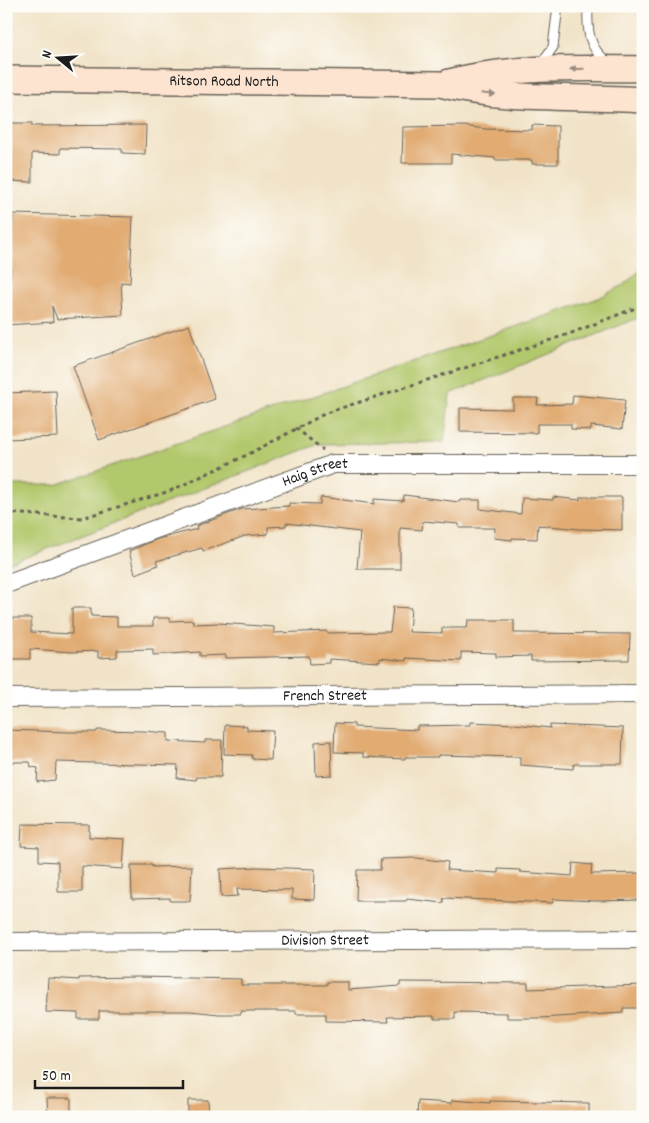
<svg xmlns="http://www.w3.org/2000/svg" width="649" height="1123" font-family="Dekko,sans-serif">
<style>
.green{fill:#b2c86c;stroke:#677244}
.building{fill:#e1ab72}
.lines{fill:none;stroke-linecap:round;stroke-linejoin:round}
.lane-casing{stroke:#676258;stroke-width:11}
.street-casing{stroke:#676258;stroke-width:20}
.secondary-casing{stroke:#676258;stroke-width:28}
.path{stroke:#676258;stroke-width:3;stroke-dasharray:4 4;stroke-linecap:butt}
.lane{stroke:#fff;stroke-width:9}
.street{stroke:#fff;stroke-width:18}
.secondary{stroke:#fde4d0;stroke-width:25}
.oneway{fill:#988a7f}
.labels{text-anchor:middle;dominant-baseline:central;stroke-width:4.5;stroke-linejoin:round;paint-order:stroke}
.street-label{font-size:16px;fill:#1c1c1c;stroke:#fdfcf7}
</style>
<rect width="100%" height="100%" fill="#fdfcf7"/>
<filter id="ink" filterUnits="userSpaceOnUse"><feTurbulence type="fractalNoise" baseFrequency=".02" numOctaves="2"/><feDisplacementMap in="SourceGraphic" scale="10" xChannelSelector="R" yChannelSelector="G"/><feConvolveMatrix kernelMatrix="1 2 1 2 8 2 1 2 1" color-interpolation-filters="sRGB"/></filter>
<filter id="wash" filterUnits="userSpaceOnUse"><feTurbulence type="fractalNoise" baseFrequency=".0096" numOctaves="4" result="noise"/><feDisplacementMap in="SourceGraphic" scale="20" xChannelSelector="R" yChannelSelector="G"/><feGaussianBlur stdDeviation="1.12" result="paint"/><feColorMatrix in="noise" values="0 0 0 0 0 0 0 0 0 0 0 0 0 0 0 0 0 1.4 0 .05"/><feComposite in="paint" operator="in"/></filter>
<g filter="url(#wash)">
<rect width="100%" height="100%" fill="#f1e3c7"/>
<!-- green -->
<polygon class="green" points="643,268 643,316 450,394 444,442 319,444 6,565 6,485 56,485 596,299 622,286"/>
<g id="blocks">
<!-- building -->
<g class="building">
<polygon points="9,123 32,123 32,126 146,125 145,154 122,153 122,149 60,148 60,154 32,153 32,182 10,181"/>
<polygon points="532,125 558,126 558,164 532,164 532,160 495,160 495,158 451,154 451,163 402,163 403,127 464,126 485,129 532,130"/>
<polygon points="13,214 133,217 130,283 121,282 123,315 57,319 52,306 53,322 6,325 6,292 10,292"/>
<polygon points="189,325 215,399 99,440 73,366"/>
<polygon points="56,391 58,437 6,439 6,393"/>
<polygon points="573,395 625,400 622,429 591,426 591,430 571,429 571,424 537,424 537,433 460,432 460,408 513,409 513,398 538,398 537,405 572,404"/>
<polygon points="404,495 459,502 460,500 480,500 480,509 521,514 522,498 553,500 553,497 580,500 580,497 622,497 622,530 579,529 538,525 537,539 512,538 512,540 494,538 495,528 459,528 459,524 423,521 422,530 400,528 400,569 357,569 360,532 286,523 286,526 268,527 268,534 245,536 203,551 202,548 156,561 158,565 135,574 129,551 158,539 197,529 196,526 242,509 289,506 289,503 320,504 321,497 374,504 374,499 403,501"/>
<polygon points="393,607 411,608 409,632 442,633 442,628 467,628 468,620 514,620 514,633 630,634 629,660 531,661 531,656 496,657 496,653 461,652 461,661 406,658 406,661 380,658 380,662 329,659 329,663 310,664 309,656 226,658 226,655 200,656 200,652 153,655 153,649 117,650 117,657 98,658 98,651 73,652 30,649 30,659 11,659 12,618 31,618 31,632 72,634 72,608 91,608 91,616 117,617 117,626 153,626 153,618 170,618 170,621 193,620 193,624 219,623 274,627 274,633 327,631 327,633 390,632"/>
<polygon points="470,722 515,724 550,728 550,725 623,728 622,764 574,764 573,769 520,765 520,757 438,755 438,757 405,757 405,759 363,757 363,753 334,752 335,723 354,724 354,727 417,730 417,726 470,725"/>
<polygon points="225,725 247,726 247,730 273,731 271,760 252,759 252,755 224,754"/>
<polygon points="6,730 69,732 97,732 97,730 143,731 168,733 168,741 205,743 205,740 222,740 221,777 197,777 196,780 177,778 178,765 56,762 55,780 37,782 38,768 31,767 30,762 6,762"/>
<polygon points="331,741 332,775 316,776 315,742"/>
<polygon points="22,824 89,825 89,837 125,839 123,869 82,866 82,892 58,892 58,862 39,861 39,847 21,846"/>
<polygon points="417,858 448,862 447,870 498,873 498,869 520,870 520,872 572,876 573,863 592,865 591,874 643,873 643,900 596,901 553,899 553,903 444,898 443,903 407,899 406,901 356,901 357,870 380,870 381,859"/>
<polygon points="131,865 152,865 152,867 192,866 190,901 170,901 170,898 132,899"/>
<polygon points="257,867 315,869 314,900 292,899 292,890 237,889 238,896 221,897 220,869"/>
<polygon points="137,977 241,979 241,985 327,985 327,982 348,982 348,990 400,986 400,982 528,983 528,989 643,985 643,1001 638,1001 638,1008 623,1008 623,1013 540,1018 507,1018 507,1013 455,1012 455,1019 434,1019 434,1016 387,1017 388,1022 326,1021 326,1014 296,1014 296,1011 241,1011 241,1014 219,1014 190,1011 99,1011 99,1019 78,1019 78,1013 46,1012 48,978 79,980 79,978"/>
<polygon points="47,1098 71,1098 71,1117 48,1117"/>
<polygon points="188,1100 208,1100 209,1117 188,1117"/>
<polygon points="452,1100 490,1103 490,1101 589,1103 589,1117 417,1117 418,1101 452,1103"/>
</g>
</g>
</g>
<g filter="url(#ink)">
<use href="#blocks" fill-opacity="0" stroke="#676258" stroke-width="1"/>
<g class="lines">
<defs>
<g id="lane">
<path d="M588,6C587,29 588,49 608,62"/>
<polyline points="541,64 553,47 558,6"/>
</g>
<g id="street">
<path id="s1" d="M6,584L333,464H643"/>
<path id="s2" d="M6,698L643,694"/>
<path id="s3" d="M6,942L643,939"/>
</g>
<g id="secondary">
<path id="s4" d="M6,79L440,84C506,102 575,95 643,100"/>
<path d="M449,82C511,66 579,68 643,69"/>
</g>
</defs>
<!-- lane casing -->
<use href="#lane" class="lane-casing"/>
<!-- street casing -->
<use href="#street" class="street-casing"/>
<!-- secondary casing -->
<use href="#secondary" class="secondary-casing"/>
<!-- path -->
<g class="path">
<polyline points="296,428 323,450"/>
<polyline points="6,513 82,518 170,491 249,454 326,413 569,334 643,305"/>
</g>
<!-- lane -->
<use href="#lane" class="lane"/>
<!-- street -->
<use href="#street" class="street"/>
<!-- secondary -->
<use href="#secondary" class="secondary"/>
</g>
<!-- one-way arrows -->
<defs><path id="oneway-solid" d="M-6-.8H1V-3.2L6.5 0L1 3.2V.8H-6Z" transform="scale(1.25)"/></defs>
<g class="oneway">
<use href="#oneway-solid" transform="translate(577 69) rotate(179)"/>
<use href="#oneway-solid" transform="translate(488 94) rotate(6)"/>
</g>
</g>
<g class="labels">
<!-- street labels -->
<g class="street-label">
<text stroke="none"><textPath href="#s4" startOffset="218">Ritson Road North</textPath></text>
<text stroke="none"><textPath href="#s1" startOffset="329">Haig Street</textPath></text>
<text stroke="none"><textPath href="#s2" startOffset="319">French Street</textPath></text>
<text stroke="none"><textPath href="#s3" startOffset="319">Division Street</textPath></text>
</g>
</g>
<!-- margin -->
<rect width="649" height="1123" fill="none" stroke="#fdfcf7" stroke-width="25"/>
<!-- north arrow -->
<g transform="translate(58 58) rotate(288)" stroke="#fdfcf7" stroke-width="4" paint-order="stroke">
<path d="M0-4L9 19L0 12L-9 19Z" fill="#1c1c1c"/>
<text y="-8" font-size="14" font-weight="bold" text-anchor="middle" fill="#1c1c1c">N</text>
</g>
<!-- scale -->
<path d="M35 1080v8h148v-8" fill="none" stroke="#1c1c1c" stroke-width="2.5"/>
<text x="42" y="1080" font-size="15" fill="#1c1c1c" stroke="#fdfcf7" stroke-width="4" paint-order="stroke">50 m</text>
</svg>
